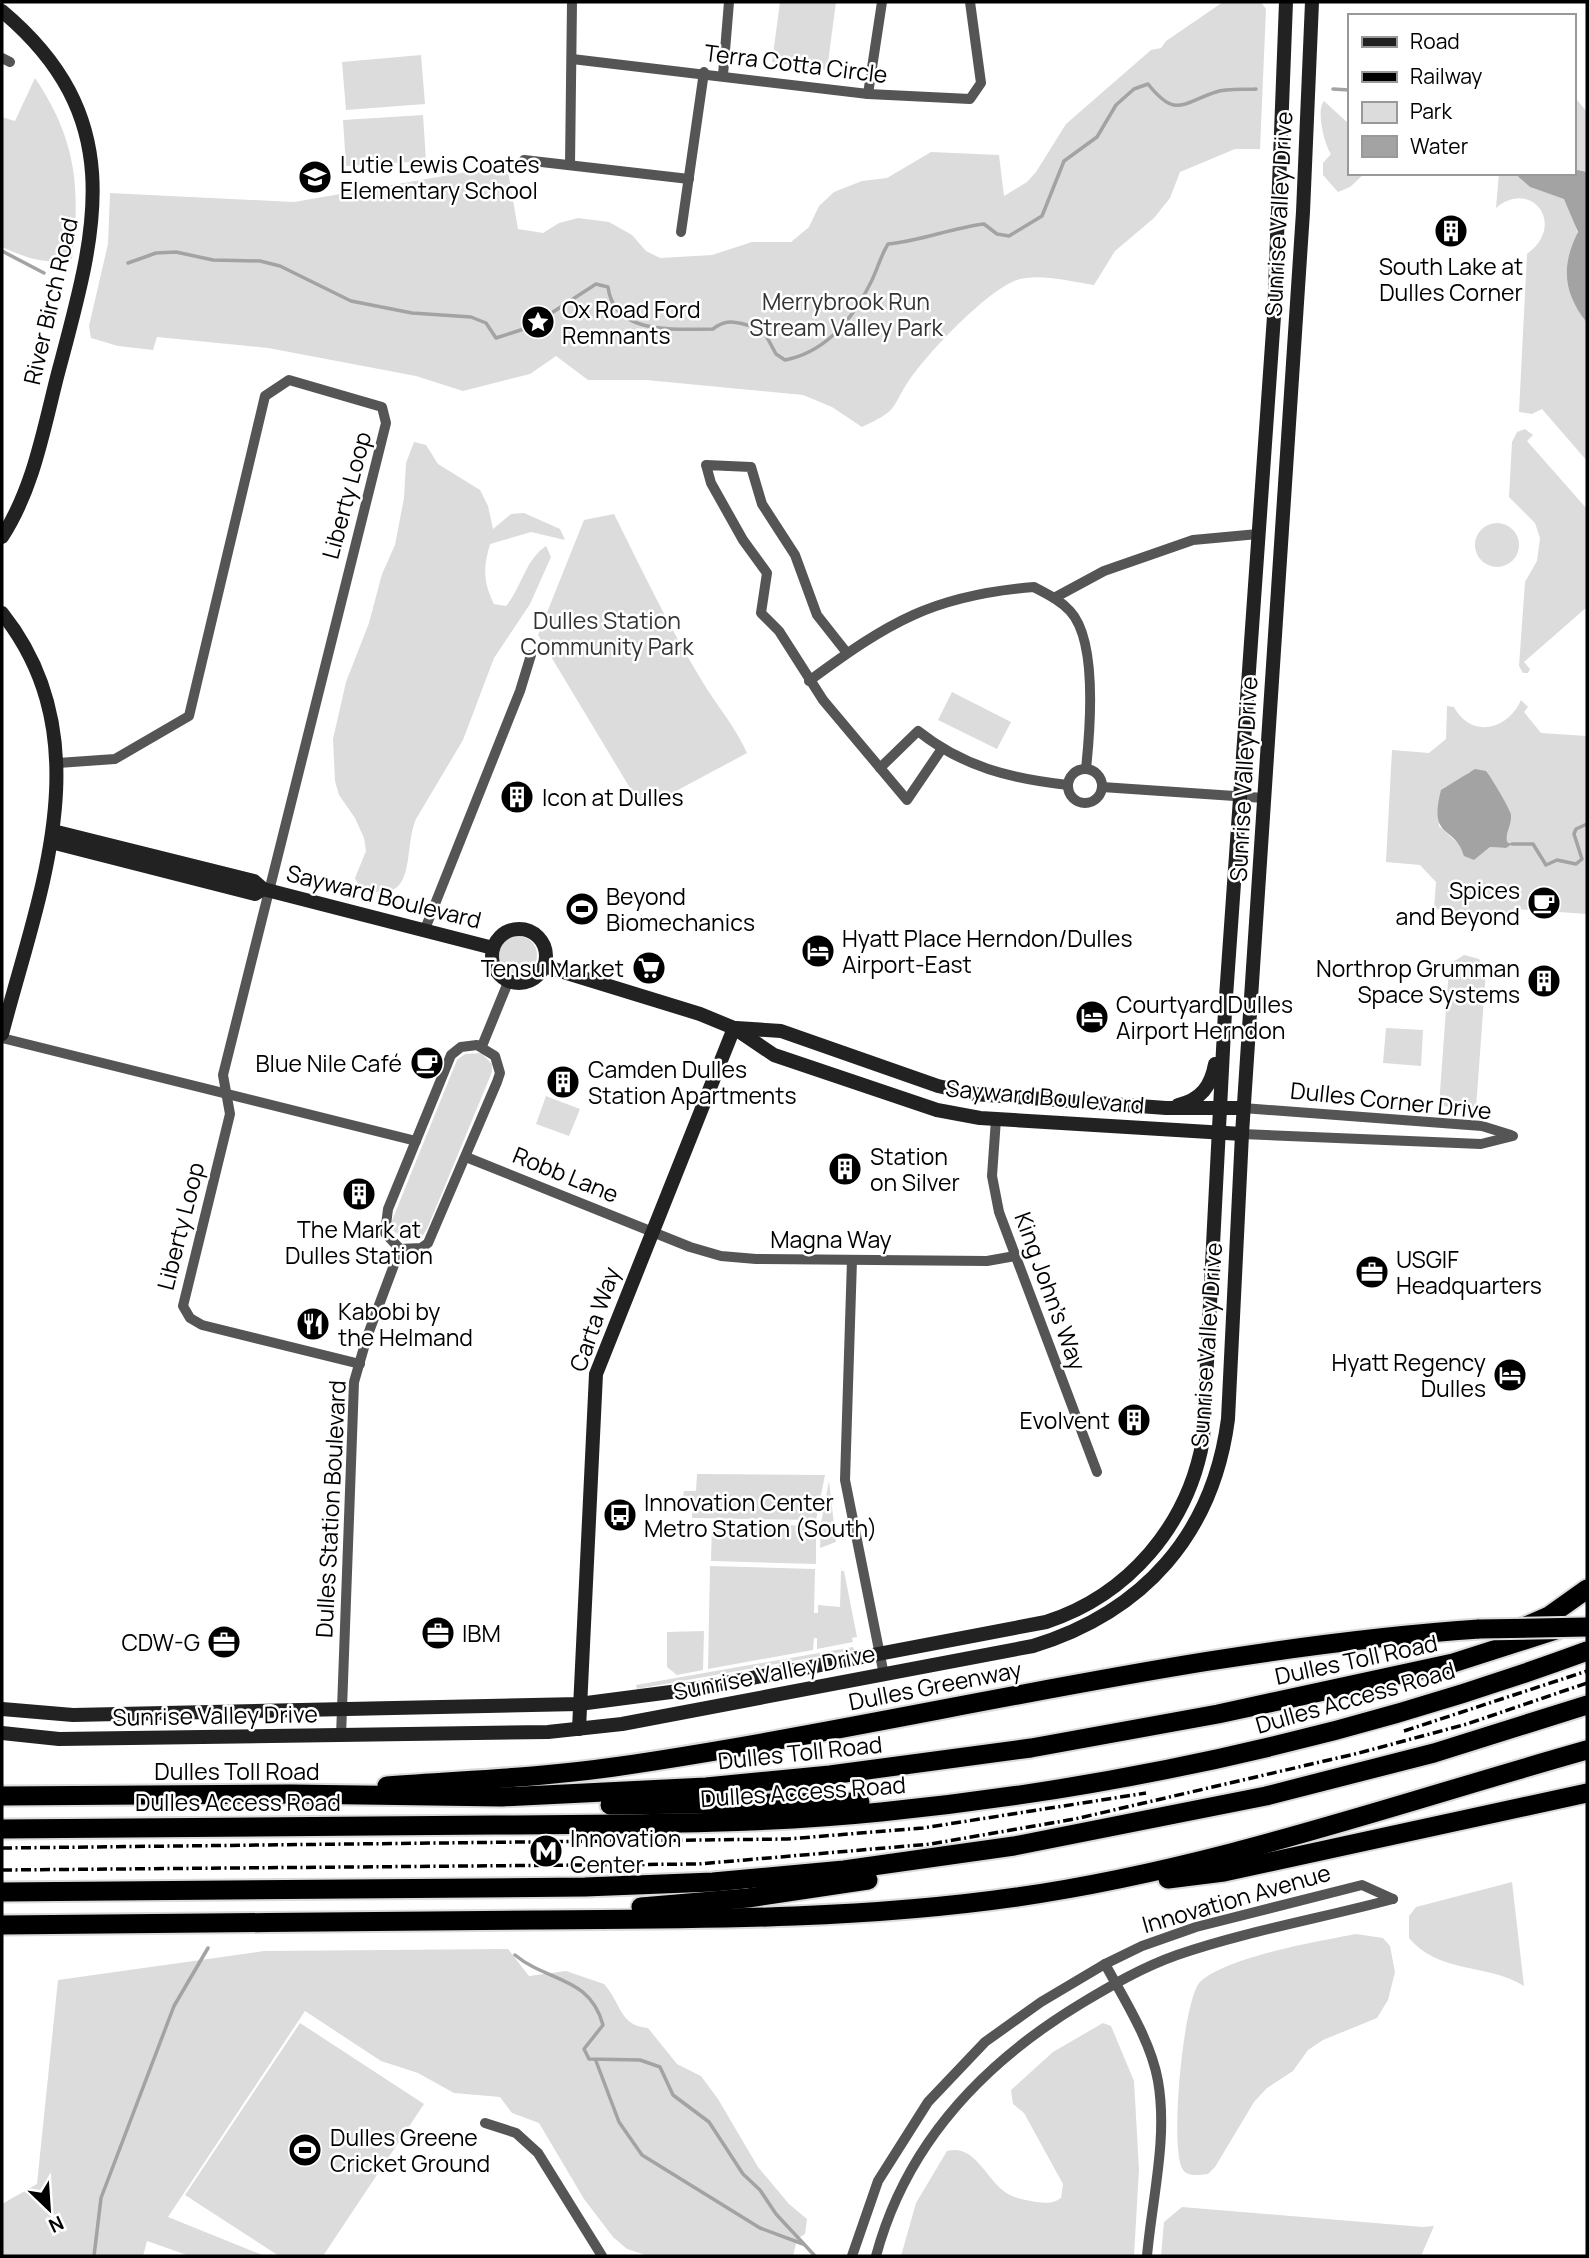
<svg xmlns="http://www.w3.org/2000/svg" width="1589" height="2258" font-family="Manrope,sans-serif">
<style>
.green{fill:#dcdcdc;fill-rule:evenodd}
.water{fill:#a3a3a3}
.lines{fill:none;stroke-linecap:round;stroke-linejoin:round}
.stream{stroke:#a3a3a3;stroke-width:3.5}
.highway-casing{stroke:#dbdbdb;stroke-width:23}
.street{stroke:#555;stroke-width:10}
.secondary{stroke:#222;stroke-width:14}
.highway{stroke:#000;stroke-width:19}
.rail{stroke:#000;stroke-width:3.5;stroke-dasharray:10 3.5 2 3.5;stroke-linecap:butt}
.highway-bridge-casing{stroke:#dbdbdb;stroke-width:23;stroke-linecap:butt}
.highway-bridge{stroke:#000;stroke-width:19}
.labels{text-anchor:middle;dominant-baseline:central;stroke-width:5;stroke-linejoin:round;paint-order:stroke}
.street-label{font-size:23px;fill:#000;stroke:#fff}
.poi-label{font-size:23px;fill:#000;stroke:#fff;text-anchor:start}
.park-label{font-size:23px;fill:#333;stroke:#fff}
</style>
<rect width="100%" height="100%" fill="#fff"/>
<!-- green -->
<g class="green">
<polygon points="780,2 836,2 827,70 772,62"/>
<path d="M1223,2H1261L1266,9L1260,149H1235L1180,172L1170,198L1154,218L1115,251L1094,285C1070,282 1038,272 1014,281C984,294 932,349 912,376C890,407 902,409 862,427L832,407L803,395L646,380H588L556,356L530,374L463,391L416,376L268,348L157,337L153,350L118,346L91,338L89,326L108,244L110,193L294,202L507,165L518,229L543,233L559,223L578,218L609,222L632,235L646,251L660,258L712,255L752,242H791L809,227L819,206L834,192L862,181L887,178L931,152L999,155L1004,196L1027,182L1036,172L1066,124L1151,50L1161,48L1166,41Z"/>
<polygon points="421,55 425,104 346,110 342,62"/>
<path d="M35,78C76,139 81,187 72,259C44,265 27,258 2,247V117L15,121Z"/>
<polygon points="1573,95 1587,112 1587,172 1573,169"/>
<path d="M1324,101L1349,124V173H1365L1350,187L1338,192L1323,175V163L1331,154C1324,144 1316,109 1324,101Z"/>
<polygon points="423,115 426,161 346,166 343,120"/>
<path d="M1499,173H1514L1530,187L1565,199C1585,234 1581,278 1583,318L1587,323V461L1542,409L1532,414L1519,412L1527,254C1567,225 1532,178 1496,208Z"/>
<polygon points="1525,429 1533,435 1527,441 1587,509 1587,607 1524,662 1530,669 1528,673 1523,673 1519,666 1525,582 1537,561 1540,538 1535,523 1509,497 1512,442 1517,432"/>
<path d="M414,442L426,445L438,464L480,490L488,506L493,529L511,514L524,513L560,529L565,540L531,532L490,544C483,568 483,582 494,604L506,606C522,587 525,560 546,546L551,557L530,604L494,658L463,740L416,819C402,851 420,908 360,888L355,878L366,851L364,838L355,818L339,795L335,781L333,739L346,682L369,623L382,574L395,545L404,498L406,463Z"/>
<path d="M614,514C642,570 669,627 702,681C717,706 735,726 747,753L650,805L636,798L538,635L584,520Z"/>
<circle cx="1497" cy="545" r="22"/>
<polygon points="952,692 1011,722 997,749 938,720"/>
<path d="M1521,700L1528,707L1524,712L1541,733L1587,736V914L1516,909L1515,916L1434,909L1436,882L1420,865L1386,862L1392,750L1429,753L1446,739L1447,706L1454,707C1471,739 1508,730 1521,700ZM1486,771L1503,802L1505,837L1506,842L1511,843L1506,848L1490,847L1474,860L1465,856L1459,844L1439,826V819L1458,782L1469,772Z"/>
<circle cx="518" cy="955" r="19"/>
<polygon points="1464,955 1479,959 1486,971 1476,1108 1439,1106 1449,968 1453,962"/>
<polygon points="1386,1028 1423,1030 1421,1066 1383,1063"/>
<polygon points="481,1053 492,1064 492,1072 427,1229 421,1238 405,1241 394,1231 391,1223 457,1060 465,1054"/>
<polygon points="546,1096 580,1109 569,1136 536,1124"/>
<polygon points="697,1474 825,1475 816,1520 692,1518 693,1497 683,1496 684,1491 696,1491"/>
<polygon points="829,1481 836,1542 820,1548 821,1523"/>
<polygon points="712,1523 816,1526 816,1564 711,1561"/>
<polygon points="710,1566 815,1569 814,1613 818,1613 818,1605 840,1607 841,1571 844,1571 857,1637 852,1638 853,1642 817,1649 817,1638 814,1638 813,1650 708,1669"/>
<polygon points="704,1631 703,1670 677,1675 667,1667 667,1632"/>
<polygon points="853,1647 854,1650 637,1689 636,1685"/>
<path d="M1512,1882L1524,1986C1487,1963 1439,1974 1409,1938V1916L1416,1907Z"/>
<path d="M1356,1934L1383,1938L1390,1946L1395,1972L1388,2000L1377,2018L1323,2040L1308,2050L1293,2071L1267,2088L1254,2102L1215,2167L1208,2174C1200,2175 1188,2177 1183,2170C1169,2151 1183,1999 1200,1982C1226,1957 1319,1941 1356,1934Z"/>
<path d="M508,1949L529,1976L566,1971L604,1984C621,2002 619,2026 648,2028L677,2064L701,2076L718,2099L758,2167L789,2204L807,2219L805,2234L797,2239L793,2256H649L627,2249L613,2237L584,2199L539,2123L512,2113L500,2097L454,2093L418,2073L381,2061L305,2011L168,2217L265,2256H190L147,2241L143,2256H2V2204L37,2184L58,1980L264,1951Z"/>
<polygon points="300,2023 424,2104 323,2256 279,2256 185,2195"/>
<path d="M1103,2023L1111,2026L1134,2081L1139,2169L1134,2256H901L916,2203L947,2151C975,2144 985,2178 1005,2192C1013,2198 1025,2200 1036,2202C1047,2203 1052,2204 1061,2198L1063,2184L1024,2113L1013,2104L1011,2090L1053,2052Z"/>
<polygon points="1182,2207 1423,2227 1434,2226 1421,2256 1161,2256 1164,2222"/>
</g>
<!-- water -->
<g class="water">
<path d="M1573,169L1587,172V323C1563,292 1561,266 1578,232L1564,199L1530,187L1514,173H1573Z"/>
<path d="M1475,769L1486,771C1491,777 1510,809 1511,815C1512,825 1505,832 1507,842L1512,844L1506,848L1490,847L1474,860L1464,856C1455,824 1428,841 1441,790Z"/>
</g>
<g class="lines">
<!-- stream -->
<g class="stream">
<polyline points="1333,89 1349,90"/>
<polyline points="2,251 44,273"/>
<path d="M128,263L156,253L176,252L213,260L260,261L280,266L351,301L412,313L471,317L486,323L496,338L530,327L596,284L608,287C614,336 676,329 713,329C731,315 742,326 762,328L776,354L785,360C826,352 852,320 870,284C877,271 880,257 888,244C921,241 951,228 984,224L997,234L1009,236L1042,216L1064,161L1097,137L1116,105L1134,89L1148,84C1176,119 1182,103 1216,92C1227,88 1243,90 1256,89"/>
<polyline points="1512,844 1533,844 1546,865 1557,860 1576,864 1582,859 1574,834 1576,829 1587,824"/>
<path d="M515,1955C547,1982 590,1976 603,2025L584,2049L589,2059L640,2060L660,2067L673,2095L709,2122L743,2174L760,2190L776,2214L815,2256"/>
<polyline points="596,2061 619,2122 642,2155 760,2228 803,2244"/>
<polyline points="94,2256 101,2198 174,2006 208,1948"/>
</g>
<defs>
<g id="highway">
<polyline points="1519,1629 1549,1616 1587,1589"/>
<path d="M387,1786C462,1780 538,1778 614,1767C903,1725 1187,1649 1479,1629"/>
<polyline points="2,1796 291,1794 502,1797 706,1787 830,1775 1031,1748 1218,1714 1453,1663 1556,1630"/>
<polyline points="610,1805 860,1802"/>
<path d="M2,1829C166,1827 330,1826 494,1825C623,1824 753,1825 881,1812C1123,1788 1359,1735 1587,1651"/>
<polyline points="1168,1879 1224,1872 1587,1793"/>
<polyline points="2,1892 585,1887 713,1882 844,1870 1014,1846 1266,1796 1434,1753 1587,1705"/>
<polyline points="641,1907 748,1898 868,1880"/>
<path d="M2,1925C179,1923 357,1922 534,1920C696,1919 857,1920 1017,1897C1213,1869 1398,1803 1587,1750"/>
</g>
</defs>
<!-- highway casing -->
<use href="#highway" class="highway-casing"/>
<!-- street -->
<g class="street">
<polyline points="2,58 10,62"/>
<polyline points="572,59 868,94 970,99 981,83 970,2"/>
<polyline points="723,75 729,2"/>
<polyline points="868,94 882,2"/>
<polyline points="524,160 689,179"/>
<polyline points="570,165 572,2"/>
<polyline points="681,232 704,72"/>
<polyline points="1054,598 1104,571 1193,540 1258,534"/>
<polyline points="847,653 817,615 795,555 762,504 751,467 706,465 711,483 743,540 767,573 761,613 779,631 823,700 907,800 941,750"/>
<path d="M809,681C889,622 933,595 1034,587C1047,594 1060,600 1070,611C1098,641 1090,731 1086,769"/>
<polyline points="58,763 115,759 189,716 265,396 289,380 382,407 386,423 223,1075 230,1114 183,1306 190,1318 202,1325 360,1364"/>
<path d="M880,768L918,731C963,767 1012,779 1068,785"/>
<circle cx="1085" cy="786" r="17"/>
<polyline points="1102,787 1264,798"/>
<polyline points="425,929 520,691 531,655"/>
<polyline points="2,1038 416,1141"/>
<polygon points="477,1045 495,1056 500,1073 497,1082 428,1243 421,1248 400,1249 385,1233 388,1209 451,1055 461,1047"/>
<polyline points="482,1046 509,980"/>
<polyline points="1243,1108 1482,1126 1511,1135"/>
<polyline points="996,1119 992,1176 999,1212 1097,1472"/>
<polyline points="1242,1134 1481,1144 1513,1136"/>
<polyline points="466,1157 690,1247 721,1256 756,1259 987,1261 1015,1256"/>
<polyline points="852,1260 845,1480 884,1675"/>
<polyline points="341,1736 354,1382 367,1337 400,1249"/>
<path d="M1105,1964C1124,1999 1151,2041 1158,2081C1168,2138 1152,2199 1147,2256"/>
<polyline points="485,2123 516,2133 538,2153 602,2256"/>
<polyline points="852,2256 878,2181 928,2102 985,2042 1041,2002 1105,1964 1142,1946 1196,1927 1362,1885 1393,1899"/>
<path d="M876,2256C906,2144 984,2062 1082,2003C1112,1985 1143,1967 1177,1955C1247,1931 1322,1918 1393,1899"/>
</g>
<!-- secondary -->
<g class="secondary">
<path d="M2,11C132,120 95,234 57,377C43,432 33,489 2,537"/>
<path d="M2,613C104,741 38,895 2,1034"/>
<polyline points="53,831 254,881 263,889 493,948"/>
<polyline points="51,842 255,894 263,889"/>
<circle cx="519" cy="956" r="27"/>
<polyline points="544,966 700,1014 734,1028 774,1055 937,1110 980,1118 1242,1134"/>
<polyline points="736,1028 781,1031 938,1086 974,1094 1166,1108 1243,1108"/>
<path d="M1178,1105C1201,1100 1211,1086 1215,1064"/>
<path d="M2,1709L73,1715L579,1704L694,1689L1046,1622C1129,1595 1188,1525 1203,1440L1225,1011L1274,316L1286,2"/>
<polyline points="579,1729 596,1374 734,1028"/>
<path d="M2,1733L59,1739L548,1732L622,1724L1033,1646C1144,1612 1213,1534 1228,1419L1242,1134L1303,212L1312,2"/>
</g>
<!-- highway -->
<use href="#highway" class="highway"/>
<!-- rail -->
<g class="rail">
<polyline points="1404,1731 1587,1671"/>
<polyline points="2,1848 787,1839 923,1828 1146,1793"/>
<polyline points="2,1870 698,1864 931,1844 1075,1819 1359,1753 1467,1724 1587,1683"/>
</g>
<defs>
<polyline id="highway-bridge" points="1479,1629 1587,1627"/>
</defs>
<!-- highway-bridge casing -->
<use href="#highway-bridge" class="highway-bridge-casing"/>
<!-- highway-bridge -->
<use href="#highway-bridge" class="highway-bridge"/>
</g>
<!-- icons -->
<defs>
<symbol id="school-disc" viewBox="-11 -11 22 22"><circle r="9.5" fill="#000" stroke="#fff"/><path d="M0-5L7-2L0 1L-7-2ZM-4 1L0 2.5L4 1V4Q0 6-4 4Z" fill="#fff"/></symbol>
<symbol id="building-disc" viewBox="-11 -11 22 22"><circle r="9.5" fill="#000" stroke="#fff"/><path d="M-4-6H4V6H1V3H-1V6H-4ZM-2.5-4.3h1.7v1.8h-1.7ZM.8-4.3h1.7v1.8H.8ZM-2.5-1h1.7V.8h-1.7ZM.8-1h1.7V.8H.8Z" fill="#fff"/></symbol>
<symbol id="sight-disc" viewBox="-11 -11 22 22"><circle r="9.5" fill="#000" stroke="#fff"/><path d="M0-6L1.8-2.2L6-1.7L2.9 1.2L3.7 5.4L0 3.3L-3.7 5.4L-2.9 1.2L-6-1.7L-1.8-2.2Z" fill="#fff"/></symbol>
<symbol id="cafe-disc" viewBox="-11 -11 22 22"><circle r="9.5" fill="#000" stroke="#fff"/><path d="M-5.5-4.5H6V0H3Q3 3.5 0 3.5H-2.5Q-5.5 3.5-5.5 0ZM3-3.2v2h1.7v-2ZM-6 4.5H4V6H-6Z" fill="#fff"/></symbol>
<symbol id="stadium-disc" viewBox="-11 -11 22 22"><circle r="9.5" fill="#000" stroke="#fff"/><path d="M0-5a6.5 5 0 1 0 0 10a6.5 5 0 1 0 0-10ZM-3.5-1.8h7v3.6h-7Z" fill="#fff"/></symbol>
<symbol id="hotel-disc" viewBox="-11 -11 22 22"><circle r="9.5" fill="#000" stroke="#fff"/><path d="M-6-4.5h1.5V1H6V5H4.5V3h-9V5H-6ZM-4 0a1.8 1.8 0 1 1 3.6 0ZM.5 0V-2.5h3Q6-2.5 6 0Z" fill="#fff"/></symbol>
<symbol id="supermarket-disc" viewBox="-11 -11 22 22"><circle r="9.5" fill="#000" stroke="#fff"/><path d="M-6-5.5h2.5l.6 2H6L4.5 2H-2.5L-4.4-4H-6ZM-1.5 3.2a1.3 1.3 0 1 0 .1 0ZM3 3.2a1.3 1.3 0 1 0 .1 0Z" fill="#fff"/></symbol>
<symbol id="office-disc" viewBox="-11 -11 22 22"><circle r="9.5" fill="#000" stroke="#fff"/><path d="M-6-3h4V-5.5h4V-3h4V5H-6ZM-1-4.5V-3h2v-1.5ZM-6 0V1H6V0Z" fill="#fff"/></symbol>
<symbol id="restaurant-disc" viewBox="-11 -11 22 22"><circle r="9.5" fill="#000" stroke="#fff"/><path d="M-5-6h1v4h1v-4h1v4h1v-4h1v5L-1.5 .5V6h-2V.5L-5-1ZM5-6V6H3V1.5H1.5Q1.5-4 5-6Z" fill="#fff"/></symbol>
<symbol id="bus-disc" viewBox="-11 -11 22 22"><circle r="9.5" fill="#000" stroke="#fff"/><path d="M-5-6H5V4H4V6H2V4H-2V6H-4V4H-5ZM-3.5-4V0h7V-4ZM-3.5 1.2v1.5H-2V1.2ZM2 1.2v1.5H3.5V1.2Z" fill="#fff"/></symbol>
<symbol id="metro-disc" viewBox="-11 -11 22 22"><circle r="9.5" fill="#000" stroke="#fff"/><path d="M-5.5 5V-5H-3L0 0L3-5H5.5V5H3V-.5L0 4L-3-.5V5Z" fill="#fff"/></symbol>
</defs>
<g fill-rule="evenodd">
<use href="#school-disc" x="296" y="158" width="38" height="38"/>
<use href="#building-disc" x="1432" y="212" width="38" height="38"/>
<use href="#sight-disc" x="519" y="303" width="38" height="38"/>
<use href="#building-disc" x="498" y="778" width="38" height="38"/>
<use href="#cafe-disc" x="1525" y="884" width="38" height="38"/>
<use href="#stadium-disc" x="563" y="890" width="38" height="38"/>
<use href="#hotel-disc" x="799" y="932" width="38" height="38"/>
<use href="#supermarket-disc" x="630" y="949" width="38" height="38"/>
<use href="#building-disc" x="1525" y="962" width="38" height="38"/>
<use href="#hotel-disc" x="1073" y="998" width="38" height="38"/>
<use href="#cafe-disc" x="408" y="1044" width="38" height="38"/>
<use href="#building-disc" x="544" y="1063" width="38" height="38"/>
<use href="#building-disc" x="826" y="1150" width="38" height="38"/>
<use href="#building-disc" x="340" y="1175" width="38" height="38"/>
<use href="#office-disc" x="1353" y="1253" width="38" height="38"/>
<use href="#restaurant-disc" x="294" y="1305" width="38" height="38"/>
<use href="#hotel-disc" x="1491" y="1356" width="38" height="38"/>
<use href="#building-disc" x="1115" y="1401" width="38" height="38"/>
<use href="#bus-disc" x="601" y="1496" width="38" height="38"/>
<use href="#office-disc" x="419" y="1614" width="38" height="38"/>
<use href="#office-disc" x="205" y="1623" width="38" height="38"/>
<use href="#metro-disc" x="527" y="1832" width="38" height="38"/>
<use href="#stadium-disc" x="286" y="2131" width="38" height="38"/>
</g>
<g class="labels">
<!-- street labels -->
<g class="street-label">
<text transform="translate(796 63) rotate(7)">Terra Cotta Circle</text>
<text transform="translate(1278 214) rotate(-87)">Sunrise Valley Drive</text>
<text transform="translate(50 301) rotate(-77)">River Birch Road</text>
<text transform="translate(346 495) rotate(-75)">Liberty Loop</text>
<text transform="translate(1243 779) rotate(-87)">Sunrise Valley Drive</text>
<text transform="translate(384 896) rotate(14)">Sayward Boulevard</text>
<text transform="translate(1045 1096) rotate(5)">Sayward Boulevard</text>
<text transform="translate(1391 1100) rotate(6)">Dulles Corner Drive</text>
<text transform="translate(566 1174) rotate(22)">Robb Lane</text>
<text transform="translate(180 1226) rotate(-76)">Liberty Loop</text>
<text x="831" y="1239">Magna Way</text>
<text transform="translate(1051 1291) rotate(70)">King John's Way</text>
<text transform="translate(594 1319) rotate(-71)">Carta Way</text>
<text transform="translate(1206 1345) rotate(-86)">Sunrise Valley Drive</text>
<text transform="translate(330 1509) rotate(-87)">Dulles Station Boulevard</text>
<text transform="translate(1356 1659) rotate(-12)">Dulles Toll Road</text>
<text transform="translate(774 1672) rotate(-11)">Sunrise Valley Drive</text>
<text transform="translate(935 1685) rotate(-11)">Dulles Greenway</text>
<text transform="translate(1355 1697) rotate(-16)">Dulles Access Road</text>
<text transform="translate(215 1715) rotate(-1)">Sunrise Valley Drive</text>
<text transform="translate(800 1752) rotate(-6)">Dulles Toll Road</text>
<text x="237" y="1771">Dulles Toll Road</text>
<text transform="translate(803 1791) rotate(-4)">Dulles Access Road</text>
<text x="238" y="1802">Dulles Access Road</text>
<text transform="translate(1236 1898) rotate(-16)">Innovation Avenue</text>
</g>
<!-- poi labels -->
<g class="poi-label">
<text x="340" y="164">Lutie Lewis Coates<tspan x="340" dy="26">Elementary School</tspan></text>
<text x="1451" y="266" text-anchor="middle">South Lake at<tspan x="1451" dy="26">Dulles Corner</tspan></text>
<text x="562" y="309">Ox Road Ford<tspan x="562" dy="26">Remnants</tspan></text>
<text x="542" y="797">Icon at Dulles</text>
<text x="1520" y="890" text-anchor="end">Spices<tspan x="1520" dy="26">and Beyond</tspan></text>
<text x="606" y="896">Beyond<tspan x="606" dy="26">Biomechanics</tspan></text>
<text x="842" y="938">Hyatt Place Herndon/Dulles<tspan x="842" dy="26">Airport-East</tspan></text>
<text x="624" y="968" text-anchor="end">Tensu Market</text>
<text x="1520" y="968" text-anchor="end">Northrop Grumman<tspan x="1520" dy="26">Space Systems</tspan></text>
<text x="1116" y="1004">Courtyard Dulles<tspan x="1116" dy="26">Airport Herndon</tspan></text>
<text x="402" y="1063" text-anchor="end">Blue Nile Café</text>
<text x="588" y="1069">Camden Dulles<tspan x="588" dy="26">Station Apartments</tspan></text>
<text x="870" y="1156">Station<tspan x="870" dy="26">on Silver</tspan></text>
<text x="359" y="1229" text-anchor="middle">The Mark at<tspan x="359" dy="26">Dulles Station</tspan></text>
<text x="1396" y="1259">USGIF<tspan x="1396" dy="26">Headquarters</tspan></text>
<text x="338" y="1311">Kabobi by<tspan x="338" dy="26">the Helmand</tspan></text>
<text x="1486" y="1362" text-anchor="end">Hyatt Regency<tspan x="1486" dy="26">Dulles</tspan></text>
<text x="1110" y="1420" text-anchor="end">Evolvent</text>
<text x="644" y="1502">Innovation Center<tspan x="644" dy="26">Metro Station (South)</tspan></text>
<text x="462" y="1633">IBM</text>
<text x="200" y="1642" text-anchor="end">CDW-G</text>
<text x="570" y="1838">Innovation<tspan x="570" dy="26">Center</tspan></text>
<text x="330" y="2137">Dulles Greene<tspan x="330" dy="26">Cricket Ground</tspan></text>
</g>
<!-- park labels -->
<g class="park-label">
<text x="846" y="301">Merrybrook Run<tspan x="846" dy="26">Stream Valley Park</tspan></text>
<text x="607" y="620">Dulles Station<tspan x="607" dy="26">Community Park</tspan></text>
</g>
</g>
<!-- border -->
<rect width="1589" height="2258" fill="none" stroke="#000000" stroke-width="7"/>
<!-- legend -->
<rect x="1348" y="14" width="228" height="161" fill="#ffffff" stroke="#999999" stroke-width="2"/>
<rect x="1362" y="37" width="35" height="10" fill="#222222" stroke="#999999" stroke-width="2"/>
<text x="1410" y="49" font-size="21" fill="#000000">Road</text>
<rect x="1362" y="72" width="35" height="10" fill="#000000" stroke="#999999" stroke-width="2"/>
<text x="1410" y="84" font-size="21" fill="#000000">Railway</text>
<rect x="1362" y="102" width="35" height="21" fill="#dcdcdc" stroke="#999999" stroke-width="2"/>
<text x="1410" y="119" font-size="21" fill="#000000">Park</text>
<rect x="1362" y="136" width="35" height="21" fill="#a3a3a3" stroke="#999999" stroke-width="2"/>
<text x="1410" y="154" font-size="21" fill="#000000">Water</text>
<!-- north arrow -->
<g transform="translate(49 2209) rotate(155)" stroke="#ffffff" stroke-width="5" paint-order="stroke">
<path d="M0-5L12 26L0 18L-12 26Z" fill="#000000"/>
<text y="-10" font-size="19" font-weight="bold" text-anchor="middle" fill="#000000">N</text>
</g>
</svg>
